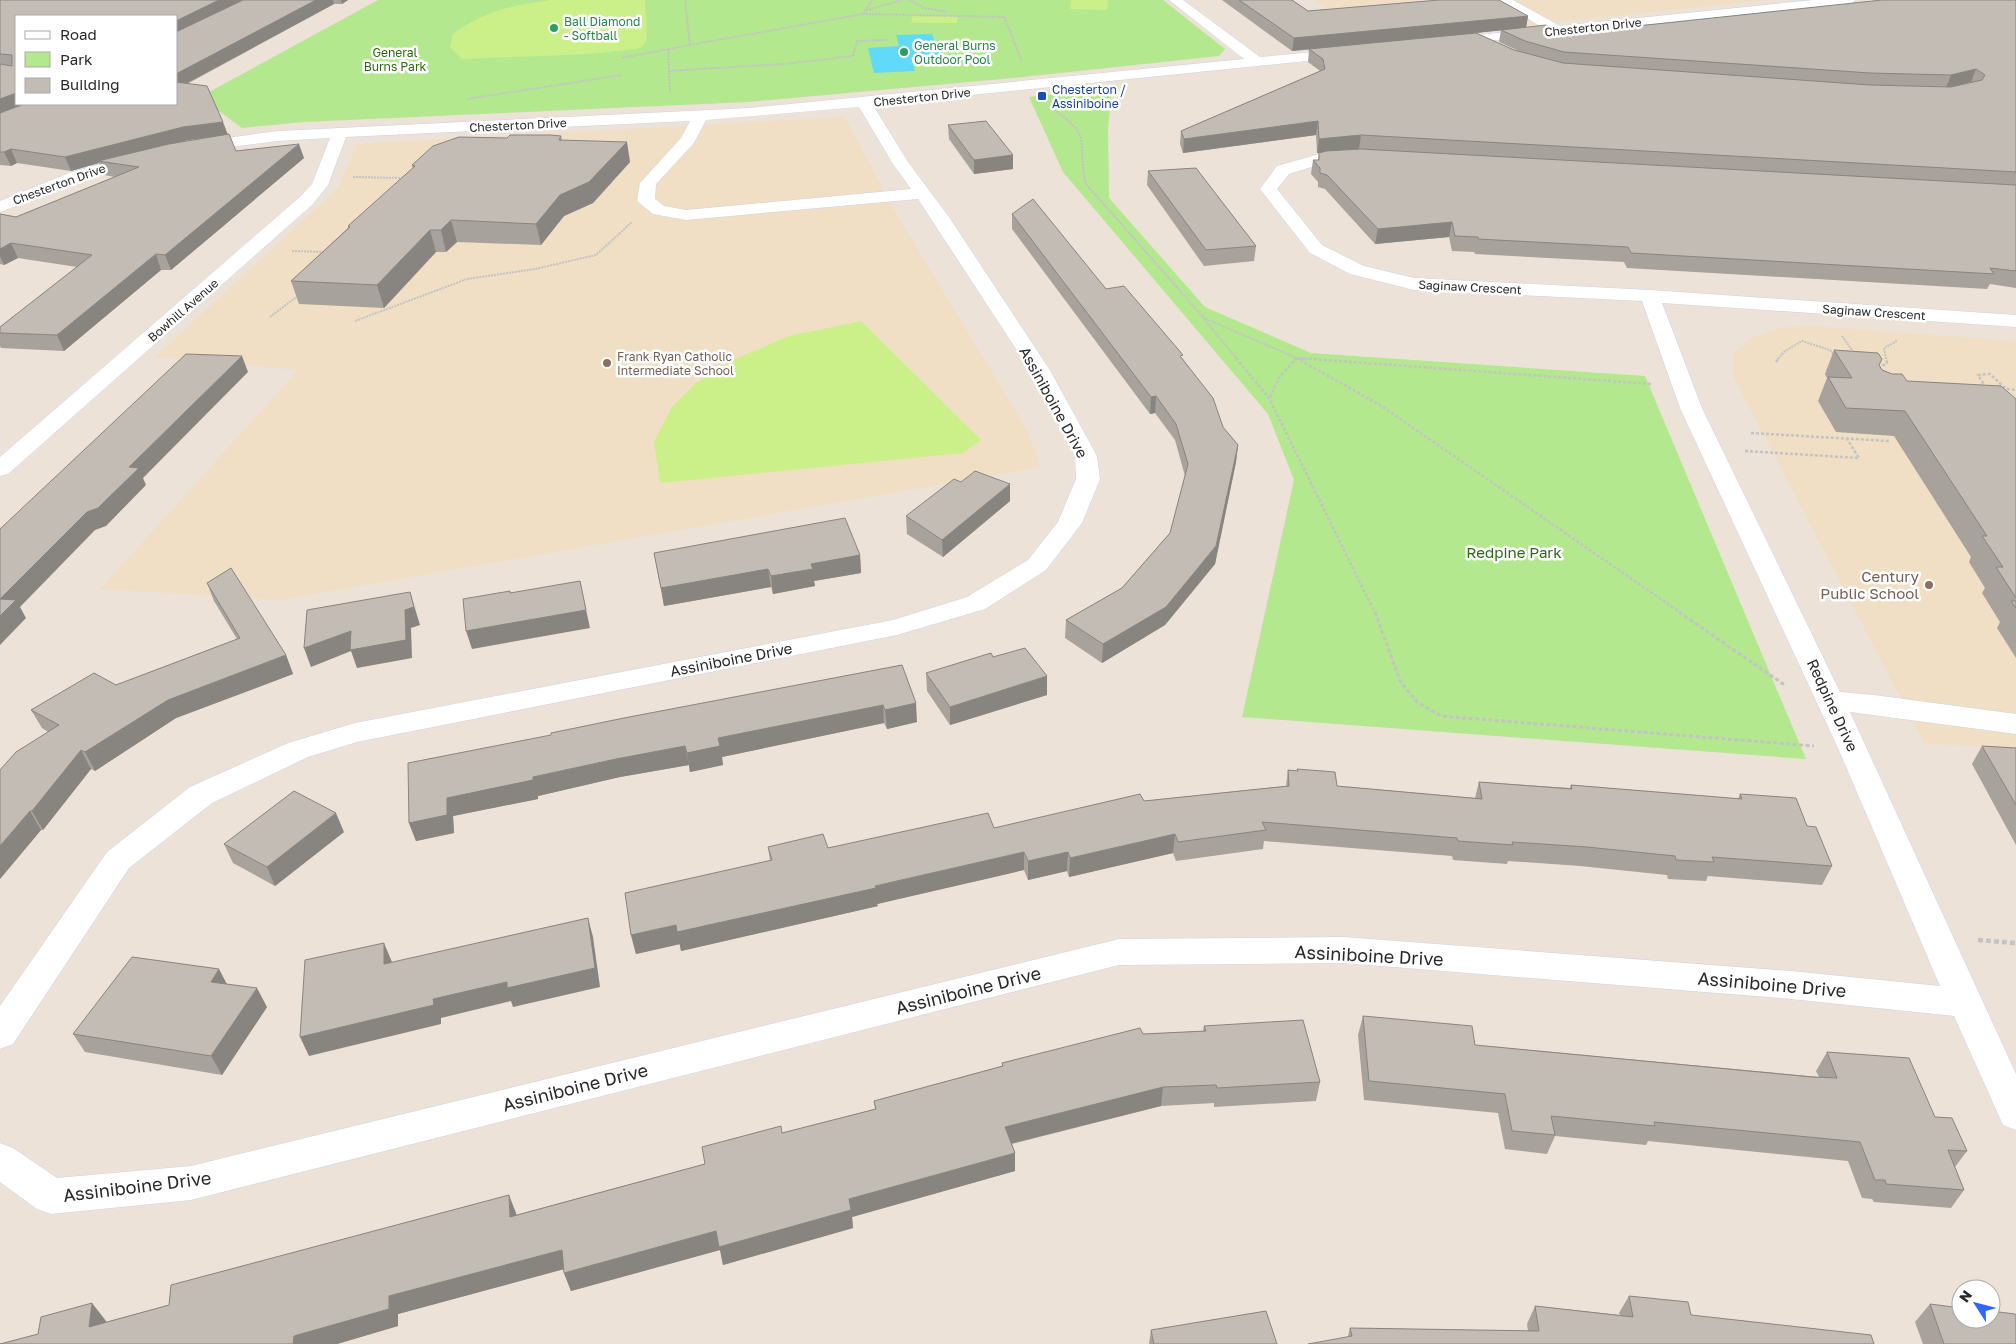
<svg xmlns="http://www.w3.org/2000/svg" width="2016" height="1344" font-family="'Golos Text',sans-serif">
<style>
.education{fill:#f0dfc5}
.green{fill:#b3e88f}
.pitch{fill:#ccf089}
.water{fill:#60daf8}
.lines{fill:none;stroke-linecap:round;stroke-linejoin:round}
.minor-casing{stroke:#cdd3e3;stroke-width:1}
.path-far3{stroke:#c3c3c3;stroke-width:2;stroke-dasharray:2 1;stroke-linecap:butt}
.path-far2{stroke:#c3c3c3;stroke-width:2.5;stroke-dasharray:3 2;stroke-linecap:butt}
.path-far1{stroke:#c3c3c3;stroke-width:3;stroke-dasharray:4 2.5;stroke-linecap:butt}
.path{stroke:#c3c3c3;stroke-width:4.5;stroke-dasharray:5 3;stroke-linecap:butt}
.minor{fill:#fff;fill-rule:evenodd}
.wall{fill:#a8a29c;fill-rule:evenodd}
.shaded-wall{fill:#88847f}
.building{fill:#c3bcb5;stroke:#88847f}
.leisure-dot{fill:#2e9e5b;stroke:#fff;stroke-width:2}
.transit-dot{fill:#1a4fb4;stroke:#fff;stroke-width:2}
.education-dot{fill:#8d6e63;stroke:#fff;stroke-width:2}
.labels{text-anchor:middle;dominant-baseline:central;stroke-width:5;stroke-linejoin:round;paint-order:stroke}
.far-leisure-label{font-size:12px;fill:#27864d;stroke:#fff;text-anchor:start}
.far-street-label{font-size:12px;fill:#282828;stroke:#fff}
.far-park-label{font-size:12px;fill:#2b6913;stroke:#fff}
.far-transit-label{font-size:12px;fill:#164399;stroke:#fff;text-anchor:start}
.far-education-label{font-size:12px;fill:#785e54;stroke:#fff;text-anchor:start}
.street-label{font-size:15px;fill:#282828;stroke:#fff}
.park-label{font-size:15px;fill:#2b6913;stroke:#fff}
.education-label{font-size:15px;fill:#785e54;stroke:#fff;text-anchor:end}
.near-street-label{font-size:18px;fill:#282828;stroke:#fff}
</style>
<rect width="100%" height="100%" fill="#ece2d8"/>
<!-- education -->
<g class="education">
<polygon points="1314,0 1421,0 1328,9"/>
<polygon points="1483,0 1768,0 1528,25"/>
<polygon points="845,117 894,210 1027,430 1041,467 280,600 100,589 298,370 155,357 338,188 357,144"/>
<polygon points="1813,326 2016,341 2016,749 1924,743 1734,378 1733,354 1751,338 1780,328"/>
</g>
<!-- green -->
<g class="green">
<polygon points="378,0 1163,0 1225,49 1219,56 1013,78 748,102 303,122 242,128 200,97"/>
<polygon points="1112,88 1108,128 1109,198 1205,307 1311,353 1645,376 1806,759 1242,717 1294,480 1268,414 1063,172 1029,97"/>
</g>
<!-- pitch -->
<g class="pitch">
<path d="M552,0H645L647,39L642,47L636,49L589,54L462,59L450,47L453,34C482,12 516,4 552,0Z"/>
<polygon points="1071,0 1108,0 1107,10 1070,9"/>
<polygon points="913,16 958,16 957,23 911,23"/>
<polygon points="861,321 981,440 963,453 660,483 654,442 672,407 696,383 735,359 789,336"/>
</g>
<!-- water -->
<polygon class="water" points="932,34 940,56 911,58 915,71 874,73 868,48 899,46 896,35"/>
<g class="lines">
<defs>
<g id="minor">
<path d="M1169,0H1183L1260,57L1346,49L1353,53L1346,57L873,105L908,162L949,217L1051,372L1097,456L1100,479L1082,523L1046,570L985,609L897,635L357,742L308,757L212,803L129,868L13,1044L0,1049V1006L107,852L190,787L288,743L355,723L893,620L967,597L1028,560L1058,522L1076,479L1075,456L1031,372L918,199L686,220L653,214L637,201L640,183L681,138L690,121L346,137L328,185L313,204L8,474L0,476V457L301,196L312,184L330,138L278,141L196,151L188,146L190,143L278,131L750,108L1244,59ZM859,107L893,164L911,189L686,210L664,206L655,199L656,184L694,143L706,120Z"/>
<polygon points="1498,0 1513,0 1560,26 1813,0 1856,0 1850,4 1446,45 1444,42 1446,39 1451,38 1543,28"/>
<polygon points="1351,152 1359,157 1357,160 1324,163 1289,174 1277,189 1322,245 1364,266 1414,278 1650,290 2016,315 2016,327 1662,303 1702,408 1840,692 1874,695 2016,714 2016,734 1850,712 2016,1074 2016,1130 2003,1125 1954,1016 1791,999 1344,963 1119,965 191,1200 51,1214 37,1209 0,1182 0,1143 13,1148 57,1178 191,1166 1119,939 1344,937 1791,971 1940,986 1838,748 1680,408 1642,301 1414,290 1350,274 1310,253 1260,189 1277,166 1323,153"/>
<polygon points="137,154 143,156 145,159 143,162 81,181 0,212 0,201 69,173"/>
</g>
</defs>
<!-- minor casing -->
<use href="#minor" class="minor-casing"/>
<!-- path-far3 -->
<g class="path-far3">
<polyline points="909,0 924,8 947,12"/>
<polyline points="866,10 903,0"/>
<polyline points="863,14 1004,17 1022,61"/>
<polyline points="690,45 863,14 872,0"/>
<polyline points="668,49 670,92"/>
<polyline points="622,58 690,45 685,0"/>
<polyline points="668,71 784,64 853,56 857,41 887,40"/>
<polyline points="467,99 622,75"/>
<path d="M1051,108C1096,138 1075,140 1086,184L1204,318L1299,359"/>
<polyline points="353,177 404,178"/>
<polyline points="292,251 326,252"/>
<polyline points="270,317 299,295"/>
<polyline points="1204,319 1237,359"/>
<polyline points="355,321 467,279 535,269 596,255 632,222"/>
<polyline points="1842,336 1854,353"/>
<polyline points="1296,359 1311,359"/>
<polyline points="1778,359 1785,351 1802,341 1830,350 1836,357"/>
<polyline points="1886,359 1884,348 1897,341"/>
</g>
<!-- path-far2 -->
<g class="path-far2">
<polyline points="1236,358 1269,398 1375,613"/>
<polyline points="1296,358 1380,405 1681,613"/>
<polyline points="1776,362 1779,358"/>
<polyline points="1878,368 1887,363 1886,358"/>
<polyline points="1986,388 1978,375 1990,374 2006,389 2016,390"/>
<polyline points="1270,397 1280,376 1297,358 1651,384"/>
<polyline points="1751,433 1889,441"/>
<polyline points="1745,451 1859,458 1847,439"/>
</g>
<!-- path-far1 -->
<g class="path-far1">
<polyline points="1375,612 1400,681 1417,702 1441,716 1814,746"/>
<polyline points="1679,612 1786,686"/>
</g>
<!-- path -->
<polyline class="path" points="1978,940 2016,943"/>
<!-- minor -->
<use href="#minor" class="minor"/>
</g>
<!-- wall -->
<g class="wall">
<path d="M0,0H348L342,4H334L187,84L227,135L236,151L304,158L171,270H161L64,351L1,348L0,346V327L77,267L18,258L4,265L0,264V214L16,217L115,177L104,175L99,163L71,171L17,163L11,166L0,165ZM16,16L176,104H16ZM207,138L180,142L188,140Z"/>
<path d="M1222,0H1292L1308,11L1528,16L1526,27L1562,34L2016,0V288L1990,284L1987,289L1627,268L1624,262L1475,254L1474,252L1452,251L1449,237L1375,244L1325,189L1318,187V182L1311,174L1313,160H1318L1319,153L1321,152L1317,153L1316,135L1183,153L1180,144L1181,131L1320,71L1308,62L1309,49L1441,36L1292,51ZM1501,30L1499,42L1519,51L1514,50L1476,33Z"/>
<polygon points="948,125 1013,155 1013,169 974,174 949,139"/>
<polygon points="561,136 562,140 630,162 593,203 564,216 541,245 457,242 446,252 436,252 384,308 299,304 291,281 348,228 348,226 413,169 412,165 507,138"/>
<polygon points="1148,171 1256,246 1254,261 1204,266 1147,185"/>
<polygon points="1012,214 1106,289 1183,359 1223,427 1238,445 1236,462 1215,564 1165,625 1102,663 1065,638 1066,620 1122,588 1170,533 1185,476 1175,440 1155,413 1150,414 1012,229"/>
<polygon points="1834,350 1879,365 1882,370 1907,381 2016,399 2016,658 1997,628 2000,622 1982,593 1985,588 1969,562 1971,557 1894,436 1836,432 1818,401 1827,378 1825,374"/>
<polygon points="1010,501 943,557 907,534 906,516"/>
<polygon points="654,553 860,555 861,573 814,581 815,586 773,594 771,587 664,606"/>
<polygon points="207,583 286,655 293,674 176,718 95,771 91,769 43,830 41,830 0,879 48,732 42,728 31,710 116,685 237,639 214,601"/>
<polygon points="902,665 917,722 887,729 884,723 722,757 723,765 690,772 689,765 620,777 538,796 538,799 453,816 454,833 416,841 409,823 551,735"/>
<polygon points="926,673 1047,695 950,725 927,691"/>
<polygon points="1982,746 2016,748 2016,845 1972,764"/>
<polygon points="1297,769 1337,786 1475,798 1479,782 1570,788 1571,785 1738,799 1740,794 1807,826 1832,866 1822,885 1708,876 1706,881 1668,879 1667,875 1580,866 1508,861 1507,864 1453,860 1452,856 1264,841 1263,849 1176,861 1173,853 1069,877 1067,871 1028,880 1024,870 877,904 878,906 681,951 680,944 636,954 631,935 770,861 768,847 828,848 994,828 1144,801 1286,786 1288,770 1297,771"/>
<polygon points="344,832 275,886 233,863 224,844"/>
<polygon points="227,984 267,1007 222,1075 85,1052 73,1034"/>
<polygon points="1363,1016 1475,1045 1819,1077 1816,1071 1827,1052 1935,1117 1967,1151 1955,1167 1964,1190 1951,1208 1874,1202 1872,1199 1862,1198 1848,1161 1648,1141 1646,1145 1555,1136 1547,1154 1505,1149 1498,1113 1364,1100 1358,1035"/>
<polygon points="1204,1026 1320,1082 1316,1101 1214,1107 1214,1103 1161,1106 1012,1144 1015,1153 1015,1171 852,1217 853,1228 723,1265 720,1250 571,1291 564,1273 564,1269 398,1314 398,1326 337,1344 0,1344 38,1334 106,1321 106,1322 516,1213 516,1215 705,1164 782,1133 875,1109 874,1101 1002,1066 1002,1063 1143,1034 1203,1031"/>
<polygon points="1629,1296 1691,1315 1874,1344 1348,1336 1350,1328 1528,1331 1527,1324 1535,1306 1620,1315 1619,1313"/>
<polygon points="1930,1304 2016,1344 1923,1344 1915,1322"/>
<polygon points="1151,1330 1154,1344 1149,1344"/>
</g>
<!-- shaded-wall -->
<g class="shaded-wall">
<polygon points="219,0 247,0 176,35 176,21"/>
<polygon points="316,0 333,0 334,4 176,89 176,74"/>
<polygon points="341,0 348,0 342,4"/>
<polygon points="1528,16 1526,28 1292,51 1294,38"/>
<polygon points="1976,69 1971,82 1946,88 1951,75"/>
<polygon points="16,93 16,104 29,104 0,115 0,99"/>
<polygon points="1318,121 1316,135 1183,153 1184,139"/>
<polygon points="223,122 228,135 188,140 104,162 98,161 99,163 71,171 65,157 183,127"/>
<polygon points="1361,135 1359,149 1317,153 1319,139"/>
<polygon points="627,142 630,162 593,203 564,216 541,245 536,224 560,195"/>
<polygon points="299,144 304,158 171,270 165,255"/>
<polygon points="11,149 17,163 11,166 4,152"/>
<polygon points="1013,155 1013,169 974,174 974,160"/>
<polygon points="451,220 457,242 446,252 441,230"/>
<polygon points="1452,222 1449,237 1375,244 1378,229"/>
<polygon points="430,230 436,252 384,308 377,285"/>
<polygon points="11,243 18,258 4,265 0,256 0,249"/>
<polygon points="156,254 161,270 64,351 57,335"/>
<polygon points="242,356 248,372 143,478 146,485 106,526 95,530 20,607 26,618 0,645 0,599 87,512 129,467"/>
<polygon points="1156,396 1155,413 1150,414 1151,397"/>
<polygon points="1238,445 1236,462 1215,564 1165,625 1102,663 1103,644"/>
<polygon points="1010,484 1010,501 943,557 942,540"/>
<polygon points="860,555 861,573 814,581 815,586 773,594 771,576 811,564"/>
<polygon points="768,569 771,587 664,606 661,588"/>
<polygon points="580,581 590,628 472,649 466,631"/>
<polygon points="410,592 420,625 411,628 412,658 357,668 351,651 311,667 304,648 405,610"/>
<polygon points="286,655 293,674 176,718 95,771 85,752 168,700"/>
<polygon points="1047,676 1047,695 950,725 950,707"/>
<polygon points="916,703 917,722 887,729 885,710"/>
<polygon points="883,705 884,723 722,757 723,765 690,772 687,753 718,738"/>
<polygon points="685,746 689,765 620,777 538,796 538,799 453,816 454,833 416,841 409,823 447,798 533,777 616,759"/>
<polygon points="81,750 91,769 43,830 32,811"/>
<polygon points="30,811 41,830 0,879 0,846"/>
<polygon points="336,813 344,832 275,886 267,867"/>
<polygon points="1175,834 1173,853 1069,877 1070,858"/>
<polygon points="1024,852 1024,870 877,904 878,906 681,951 677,932"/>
<polygon points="1068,852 1067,871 1028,880 1028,861"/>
<polygon points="588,918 593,937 600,987 513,1007 511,1001 441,1018 441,1024 309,1056 300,1037 433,999"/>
<polygon points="676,925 680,944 636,954 631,935"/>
<polygon points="384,943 392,962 392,983 384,964"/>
<polygon points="219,969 229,988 211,982"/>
<polygon points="257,988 267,1007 222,1075 211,1056"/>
<polygon points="1163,1087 1161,1106 1005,1145 1005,1127"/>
<polygon points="1015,1153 1015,1171 852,1217 853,1228 723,1265 720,1250 571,1291 564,1273 716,1231 849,1199"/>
<polygon points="509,1195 516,1213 518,1235 510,1217"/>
<polygon points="562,1250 568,1268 398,1314 398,1326 337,1344 293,1344 294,1336 389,1296"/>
<polygon points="92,1303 106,1321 103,1344 89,1327"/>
</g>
<!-- building -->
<g class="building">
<polygon points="0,0 219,0 176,21 176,16 16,16 16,93 0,99 0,64 12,66 12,55 0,54"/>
<polygon points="243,0 316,0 176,74 176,32"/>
<polygon points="1239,0 1292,0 1308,11 1439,0 1499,0 1528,16 1294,38"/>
<polygon points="1882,0 2016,0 2016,172 1361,135 1319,139 1318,121 1184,139 1181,131 1325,69 1323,59 1309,49 1476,33 1514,50 1563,63 1870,85 1951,87 1982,80 1985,75 1976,69 1951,75 1870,73 1564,52 1525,41 1501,30 1546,25 1562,34"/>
<polygon points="176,82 207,86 223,122 183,127 65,157 11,149 4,152 0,152 0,113 24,104 176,104"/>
<polygon points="986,121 1013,155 974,160 948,125"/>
<polygon points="229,134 236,151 299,144 165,255 156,254 57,335 0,333 0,327 92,255 11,243 0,249 0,214 16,217 139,167 98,161 169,144"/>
<polygon points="510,135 551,135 561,136 559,140 627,142 589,182 560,195 536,224 451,220 441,230 430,230 377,285 291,281 350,227 348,226 415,166 412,165 433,146 459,137 507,138"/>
<polygon points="1361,149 2016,185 2016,271 1990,268 1994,274 1631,253 1628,247 1478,239 1478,237 1455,236 1452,222 1378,229 1327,175 1320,173 1320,168 1313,160 1319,160 1319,153 1326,151"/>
<polygon points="1196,168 1256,246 1206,250 1148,171"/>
<polygon points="1033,199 1106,289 1124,286 1183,355 1180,356 1213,398 1223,427 1238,445 1216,546 1166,607 1103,644 1066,620 1122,588 1170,533 1188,464 1176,424 1156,396 1151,397 1012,214"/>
<polygon points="1834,350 1878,353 1882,359 1879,365 1882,370 1892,374 1902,374 1907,381 2001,386 2016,399 2016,598 1996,567 2003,567 1982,536 1987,536 1905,411 1846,408 1828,377 1852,378"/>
<polygon points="186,354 242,356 129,467 139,468 98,508 87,512 0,599 16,600 0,616 0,529"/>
<polygon points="975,471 1010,484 942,540 906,516 954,479 961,482"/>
<polygon points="845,518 860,555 811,564 813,569 771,576 768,569 661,588 654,553"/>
<polygon points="231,568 286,655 168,700 85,752 81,750 32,811 30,811 0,846 0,770 16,752 59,725 31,710 94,673 116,685 240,638 207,583"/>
<polygon points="580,581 586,610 466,631 463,599 510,591 510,593"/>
<polygon points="410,592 414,607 405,610 406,640 350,650 351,631 304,648 307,610"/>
<polygon points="2011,601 2016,601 2016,608"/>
<polygon points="1025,648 1047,676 950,707 926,673 991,653 993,657"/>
<polygon points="902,665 916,703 885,710 883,705 718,738 720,746 687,753 685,746 616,759 533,777 533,780 447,798 447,815 409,823 408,763 551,735 551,733 624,718"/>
<polygon points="1982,746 2016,748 2016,805"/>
<polygon points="1297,769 1335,772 1337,786 1482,799 1479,782 1572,789 1571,785 1742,799 1740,794 1796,798 1807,826 1816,827 1832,866 1712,857 1714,862 1676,860 1675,856 1587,847 1512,842 1513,845 1458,841 1457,838 1262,822 1266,830 1178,842 1175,834 1070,858 1068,852 1028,861 1024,852 875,886 876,888 677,932 676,925 631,935 625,893 772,860 768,847 823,834 828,848 988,813 994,828 1140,794 1144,801 1289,786 1288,770 1298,771"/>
<polygon points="294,791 336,813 267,867 224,844"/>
<polygon points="588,918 595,968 507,988 507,982 433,999 434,1005 300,1037 305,960 384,943 384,964"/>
<polygon points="132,957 219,969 211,982 257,988 211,1056 73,1034"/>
<polygon points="1363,1016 1472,1026 1475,1045 1812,1077 1837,1078 1827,1052 1909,1058 1935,1117 1952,1118 1967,1151 1948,1150 1964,1190 1886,1184 1885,1180 1875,1180 1860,1142 1654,1122 1655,1126 1551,1116 1555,1135 1512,1131 1505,1094 1369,1081"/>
<polygon points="1303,1020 1320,1082 1217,1088 1216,1085 1163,1087 1005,1127 1015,1153 849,1199 851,1210 719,1247 716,1231 564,1273 562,1250 389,1296 389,1309 294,1336 293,1344 0,1344 38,1334 41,1317 92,1303 89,1327 169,1305 171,1285 509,1195 510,1217 705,1164 702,1147 781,1126 782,1133 876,1109 874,1101 1003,1066 1002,1063 1140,1028 1143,1034 1206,1031 1204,1026"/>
<polygon points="1629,1296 1688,1302 1691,1315 1871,1335 1874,1344 1308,1344 1352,1336 1350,1328 1539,1331 1535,1306 1633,1317"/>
<polygon points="1930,1304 1961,1308 1961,1319 1991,1319 1991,1311 2015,1314 2016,1315 2016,1344 1944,1344"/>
<polygon points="1266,1311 1277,1344 1154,1344 1151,1330"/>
</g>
<!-- markers -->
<g class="leisure-dot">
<circle cx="554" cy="28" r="5"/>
<circle cx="904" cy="52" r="5"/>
</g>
<rect class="transit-dot" x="1037" y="91" width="10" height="10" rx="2.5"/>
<g class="education-dot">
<circle cx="607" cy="363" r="5"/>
<circle cx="1929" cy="585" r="5"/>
</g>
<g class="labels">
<!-- far-leisure labels -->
<g class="far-leisure-label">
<text x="564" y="21">Ball Diamond<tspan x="564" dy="14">- Softball</tspan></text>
<text x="914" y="45">General Burns<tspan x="914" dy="14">Outdoor Pool</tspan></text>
</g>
<!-- far-street labels -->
<g class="far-street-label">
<text transform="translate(1593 27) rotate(-6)">Chesterton Drive</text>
<text transform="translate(922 97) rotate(-6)">Chesterton Drive</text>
<text transform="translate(518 125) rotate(-3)">Chesterton Drive</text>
<text transform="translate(59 184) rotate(-20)">Chesterton Drive</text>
<text transform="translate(1470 287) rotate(3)">Saginaw Crescent</text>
<text transform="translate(183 310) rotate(-41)">Bowhill Avenue</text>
<text transform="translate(1874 312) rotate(4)">Saginaw Crescent</text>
</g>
<!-- far-park labels -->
<g class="far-park-label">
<text x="395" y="52">General<tspan x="395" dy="14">Burns Park</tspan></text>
</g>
<!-- far-transit labels -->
<g class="far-transit-label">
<text x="1052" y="89">Chesterton /<tspan x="1052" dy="14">Assiniboine</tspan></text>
</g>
<!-- far-education labels -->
<g class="far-education-label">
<text x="617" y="356">Frank Ryan Catholic<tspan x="617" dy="14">Intermediate School</tspan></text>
</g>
<!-- street labels -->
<g class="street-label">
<text transform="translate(1054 402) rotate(61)">Assiniboine Drive</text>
<text transform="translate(731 659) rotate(-11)">Assiniboine Drive</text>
<text transform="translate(1833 705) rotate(65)">Redpine Drive</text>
</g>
<!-- park labels -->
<g class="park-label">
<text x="1514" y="552">Redpine Park</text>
</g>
<!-- education labels -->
<g class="education-label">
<text x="1919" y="576">Century<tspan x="1919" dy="17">Public School</tspan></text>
</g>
<!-- near-street labels -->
<g class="near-street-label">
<text transform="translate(1369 955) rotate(3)">Assiniboine Drive</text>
<text transform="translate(1772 984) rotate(5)">Assiniboine Drive</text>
<text transform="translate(968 990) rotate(-14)">Assiniboine Drive</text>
<text transform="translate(575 1087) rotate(-14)">Assiniboine Drive</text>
<text transform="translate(137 1186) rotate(-7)">Assiniboine Drive</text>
</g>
</g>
<!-- legend -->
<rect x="15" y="15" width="162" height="90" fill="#ffffff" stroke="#a9a9a9"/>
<rect x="25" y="31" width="25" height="8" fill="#ffffff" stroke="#a9a9a9"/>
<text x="60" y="40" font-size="15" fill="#282828">Road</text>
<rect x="25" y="52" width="25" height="15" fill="#b3e88f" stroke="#a9a9a9"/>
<text x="60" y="65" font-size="15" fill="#282828">Park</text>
<rect x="25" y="78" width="25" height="15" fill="#c3bcb5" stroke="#a9a9a9"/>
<text x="60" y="90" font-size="15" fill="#282828">Building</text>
<!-- north arrow -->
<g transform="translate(1976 1304) rotate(306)"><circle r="24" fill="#ffffff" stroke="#a9a9a9"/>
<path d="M0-4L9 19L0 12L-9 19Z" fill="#3266ff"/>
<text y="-8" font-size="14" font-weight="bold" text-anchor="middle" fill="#282828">N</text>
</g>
</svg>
